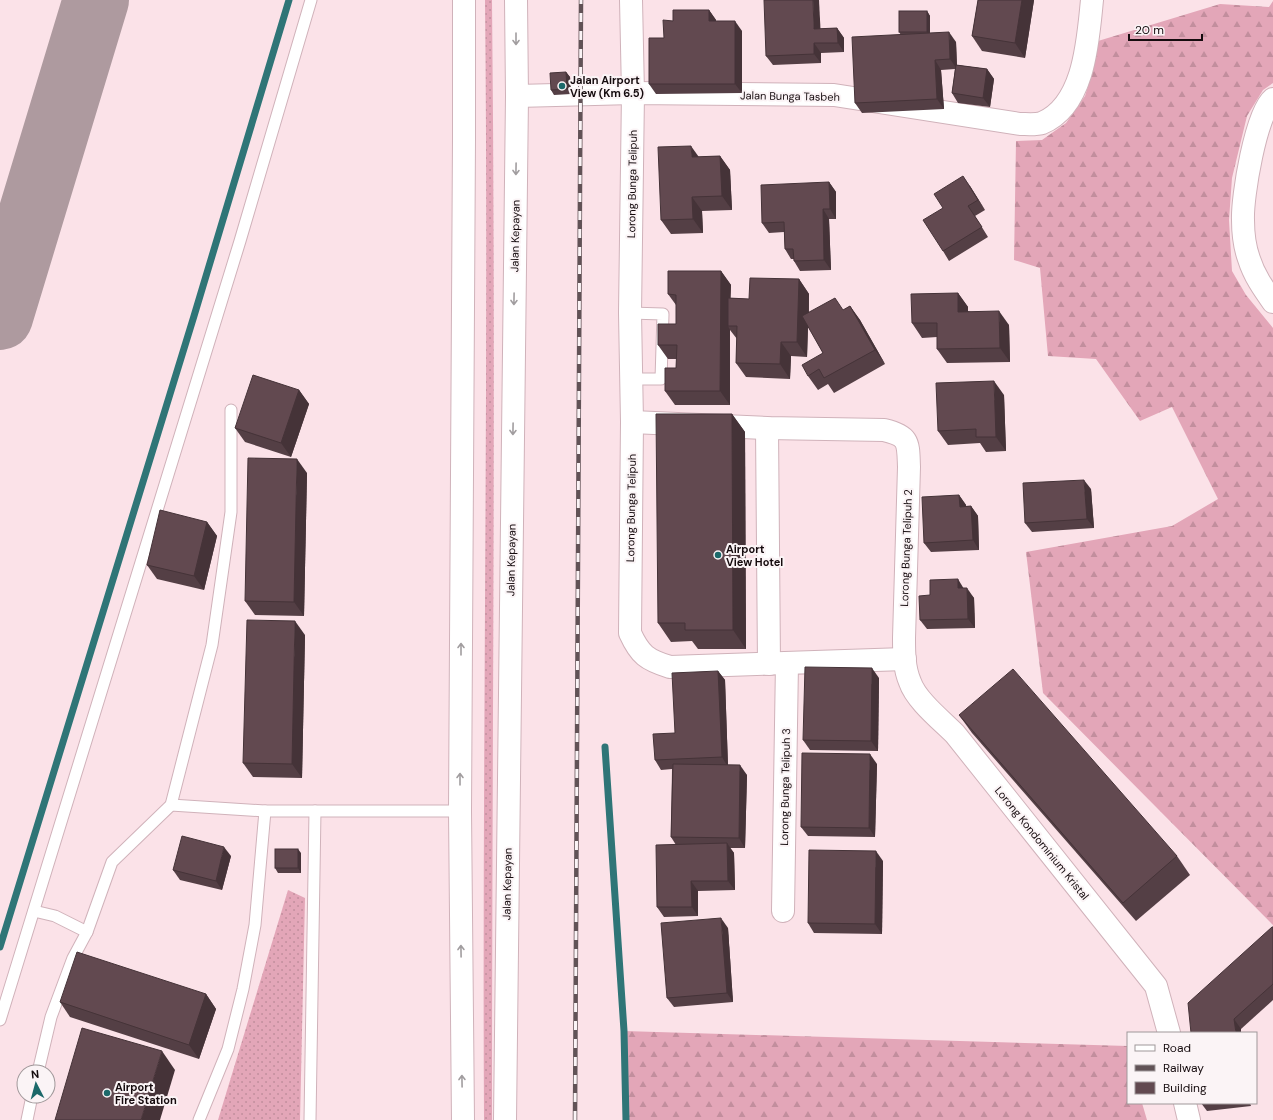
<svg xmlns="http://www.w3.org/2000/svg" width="1273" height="1120" font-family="'DM Sans',sans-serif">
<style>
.grass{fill:url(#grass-dots)}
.forest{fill:url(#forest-firs)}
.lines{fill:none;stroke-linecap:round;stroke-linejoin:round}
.stream{stroke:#2f7577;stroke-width:7}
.taxiway{stroke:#ae9a9f;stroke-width:66}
.lane-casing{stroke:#d0b2ba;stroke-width:13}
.street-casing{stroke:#d0b2ba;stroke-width:24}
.highway-casing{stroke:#d0b2ba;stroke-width:24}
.lane{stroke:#fff;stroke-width:11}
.street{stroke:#fff;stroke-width:22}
.highway{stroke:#fff;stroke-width:22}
.rail-casing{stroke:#615256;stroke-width:4.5}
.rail{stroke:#fbf4f6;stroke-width:3;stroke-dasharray:9;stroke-linecap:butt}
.wall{fill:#543f45}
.shaded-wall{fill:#453338}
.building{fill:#624950;stroke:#453338}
.oneway{stroke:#a19d9f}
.poi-dot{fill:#1c696a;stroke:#fbf4f6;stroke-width:1.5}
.labels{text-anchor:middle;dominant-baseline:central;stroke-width:4;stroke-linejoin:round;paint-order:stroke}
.poi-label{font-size:11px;font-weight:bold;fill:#150b0e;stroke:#fbf4f6;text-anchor:start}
.street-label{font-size:11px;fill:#150b0e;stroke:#fbf4f6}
</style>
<defs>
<pattern id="grass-dots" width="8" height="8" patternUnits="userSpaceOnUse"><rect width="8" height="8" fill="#e3a6b8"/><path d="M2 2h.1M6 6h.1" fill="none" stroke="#c28e9d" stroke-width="1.8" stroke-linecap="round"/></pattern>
<pattern id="forest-firs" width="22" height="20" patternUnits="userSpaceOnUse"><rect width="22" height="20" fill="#e3a6b8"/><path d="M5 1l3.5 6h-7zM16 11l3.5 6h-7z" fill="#c28e9d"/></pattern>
</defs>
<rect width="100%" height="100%" fill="#fbe2e8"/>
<!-- grass -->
<g class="grass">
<path d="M485,0H492C496,373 492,747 492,1120H484C482,747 489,373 485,0Z"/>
<polygon points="288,890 305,898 300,1120 218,1120"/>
</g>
<!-- forest -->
<g class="forest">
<polygon points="1273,1 1273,83 1263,90 1247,116 1232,178 1229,220 1232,271 1246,295 1273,328 1273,925 1043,693 1026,552 1172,526 1218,499 1172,407 1140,421 1096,359 1048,356 1040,268 1014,260 1016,141 1042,140 1066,123 1085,96 1093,70 1098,41 1220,4 1269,7"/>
<polygon points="624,1031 1128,1046 1128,1103 1142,1103 1147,1120 626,1120"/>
</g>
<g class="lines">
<!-- stream -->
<g class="stream">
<polyline points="605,747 624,1031 626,1120"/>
<polyline points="0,947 194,316 289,0"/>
</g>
<!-- taxiway -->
<polyline class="taxiway" points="0,317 96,0"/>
<defs>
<g id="lane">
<polyline points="630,313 663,314 661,379 632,379"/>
<polyline points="171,805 265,811 460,811"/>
<polyline points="34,911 55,916 87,932"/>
<polyline points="0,1020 240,241 311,0"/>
<polyline points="38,1072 51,1017 73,958 87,932 112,862 171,805 212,645 231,512 231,410"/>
<polyline points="27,1120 32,1096"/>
<polyline points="199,1120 228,1049 243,989 255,925 265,811"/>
<polyline points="310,1120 315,811"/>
</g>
<g id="street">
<path d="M631,0L633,93L630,313L632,422L630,633C640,655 647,660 670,667L905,659"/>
<path d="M517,96L633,93L834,95L1020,124C1026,124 1036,125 1042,123C1085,105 1088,39 1092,0"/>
<path d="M1273,99C1256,113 1242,197 1243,220C1243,232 1245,248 1249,259C1254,275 1263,288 1273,302"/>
<path d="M632,422L767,428L884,430C910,436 908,443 909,467L904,638C904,653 904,668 910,682C916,700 941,720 955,734L1156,986L1169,1033"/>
<polyline points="767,428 769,664"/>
<polyline points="783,911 787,663"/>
<polyline points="1185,1103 1189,1120"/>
</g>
<g id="highway">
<polyline points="463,1120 460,811 464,139 464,0"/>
<polyline points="505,1120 517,96 516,0"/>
</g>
</defs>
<!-- lane casing -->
<use href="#lane" class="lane-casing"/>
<!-- street casing -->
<use href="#street" class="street-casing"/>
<!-- highway casing -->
<use href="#highway" class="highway-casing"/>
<!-- lane -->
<use href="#lane" class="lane"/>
<!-- street -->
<use href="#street" class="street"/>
<!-- highway -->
<use href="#highway" class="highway"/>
<defs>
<polyline id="rail" points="575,1120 581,0"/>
</defs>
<!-- rail casing -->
<use href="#rail" class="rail-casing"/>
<!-- rail -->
<use href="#rail" class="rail"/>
</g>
<!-- wall -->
<g class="wall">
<polygon points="978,0 1034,0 1025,58 982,51 972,36"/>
<polygon points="709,10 716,20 716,21 742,31 742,93 656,94 649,84 664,38 673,21"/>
<polygon points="927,11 930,16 930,33 956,42 957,65 987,69 994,79 990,107 958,103 952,93 955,69 941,70 944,109 862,113 855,103 901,35 899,32"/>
<polygon points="837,28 844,38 844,52 821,53 821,63 773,65 766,56 820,29"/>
<polygon points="566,72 570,77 571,94 554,95 551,90"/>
<polygon points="720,156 730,170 732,210 702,211 703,233 671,234 661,220 699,157"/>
<polygon points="829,182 836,192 836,219 829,219 831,270 800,271 794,261 794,259 791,259 785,249 784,232 769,233 762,223"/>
<polygon points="970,186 985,210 975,216 988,237 949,261 943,251 943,208"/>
<polygon points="721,271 731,285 730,298 749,299 799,279 809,294 809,312 844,310 850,306 860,320 885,364 834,393 828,384 818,390 808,376 823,353 808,326 807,357 791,356 790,379 746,377 736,363 737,339 730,330 730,405 675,405 665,391 676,368 677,359 668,359 658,345 676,324 676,305 668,294"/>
<polygon points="958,293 968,307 968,311 1009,325 1010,362 947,363 937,349 937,337 922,338 912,323"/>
<polygon points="299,390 309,404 291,457 245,442 235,428"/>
<polygon points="1004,395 1006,451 986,452 980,443 948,445 938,431"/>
<polygon points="732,414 745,432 746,649 698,649 692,641 671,642 658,623"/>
<polygon points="307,473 304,616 255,615 245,601"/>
<polygon points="1091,489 1094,528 1032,532 1025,523"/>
<polygon points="959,495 966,505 966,506 971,506 978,516 979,550 931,552 924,543"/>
<polygon points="207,522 217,536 204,590 157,579 147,565"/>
<polygon points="964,588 974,598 975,628 927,629 920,620 930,595"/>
<polygon points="305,635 302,778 253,777 243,763"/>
<polygon points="718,671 725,680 728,765 747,775 745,848 730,848 734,853 735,890 698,891 698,916 664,917 657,907 676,845 671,837 672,769 661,770 655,760 675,733"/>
<polygon points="879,678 878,751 810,750 803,740"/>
<polygon points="959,715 1177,856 1190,875 1136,921 972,733"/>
<polygon points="877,764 875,837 808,836 801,827"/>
<polygon points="301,853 301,873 278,873 275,868"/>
<polygon points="231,856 222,890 180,880 173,870"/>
<polygon points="883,861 882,934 814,933 808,923"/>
<polygon points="1273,927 1273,1000 1241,1029 1191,1033"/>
<polygon points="728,928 733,1002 674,1007 667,998"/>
<polygon points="206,994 216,1009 199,1059 70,1017 60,1002"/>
<polygon points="1201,1103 1250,1103 1251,1106 1207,1111"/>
</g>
<!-- shaded-wall -->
<g class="shaded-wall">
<polygon points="813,0 819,0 821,39 814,29"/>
<polygon points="1022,0 1034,0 1025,58 1015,43"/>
<polygon points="709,10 716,20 716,31 709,21"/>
<polygon points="927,11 930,16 930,37 927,32"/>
<polygon points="735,21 742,31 742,93 735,84"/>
<polygon points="837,28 844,38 844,52 838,43"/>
<polygon points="949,32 956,42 957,69 950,59"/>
<polygon points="814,43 821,53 821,63 814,54"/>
<polygon points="935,60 941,70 944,109 937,99"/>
<polygon points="987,69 994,79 990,107 983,98"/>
<polygon points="566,72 570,77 571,94 567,89"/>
<polygon points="691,146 701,160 692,157"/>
<polygon points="720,156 730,170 732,210 722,196"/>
<polygon points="963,176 970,186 985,210 978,200"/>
<polygon points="829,182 836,192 836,219 830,209"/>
<polygon points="692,197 702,211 703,233 693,219"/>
<polygon points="823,209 829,219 831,270 824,260"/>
<polygon points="721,271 731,285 730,326 728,326 730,330 730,405 720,391"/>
<polygon points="799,279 809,294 807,357 797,342"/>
<polygon points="958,293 968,307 968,326 958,312"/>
<polygon points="850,306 860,320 885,364 875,350"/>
<polygon points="999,311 1009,325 1010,362 1000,348"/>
<polygon points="781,342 791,356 790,379 780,364"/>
<polygon points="994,381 1004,395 1006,451 996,437"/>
<polygon points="299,390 309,404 291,457 281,443"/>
<polygon points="732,414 745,432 746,649 733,630"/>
<polygon points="297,459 307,473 304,616 294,602"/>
<polygon points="1084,480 1091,489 1094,528 1087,519"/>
<polygon points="959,495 966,505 967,517 960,507"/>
<polygon points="971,506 978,516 979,550 973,540"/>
<polygon points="207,522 217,536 204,590 194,576"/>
<polygon points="958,579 964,589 958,588"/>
<polygon points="967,588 974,598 975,628 968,619"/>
<polygon points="295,621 305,635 302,778 292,764"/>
<polygon points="872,668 879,678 878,751 871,741"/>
<polygon points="718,671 725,680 728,767 722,757"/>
<polygon points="870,754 877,764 875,837 869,828"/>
<polygon points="740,765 747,775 745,848 739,838"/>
<polygon points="727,843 734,853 735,890 728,881"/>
<polygon points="224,847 231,856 222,890 216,881"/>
<polygon points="298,849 301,853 301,873 298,868"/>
<polygon points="876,851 883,861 882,934 875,924"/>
<polygon points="691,881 698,891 698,916 692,907"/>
<polygon points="721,918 728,928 733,1002 727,993"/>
<polygon points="206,994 216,1009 199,1059 189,1045"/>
<polygon points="1234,1019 1241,1029 1241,1033 1236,1033"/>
<polygon points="162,1051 175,1070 160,1120 141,1120"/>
</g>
<!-- building -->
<g class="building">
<polygon points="764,0 813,0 814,29 837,28 838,43 814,43 814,54 766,56"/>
<polygon points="978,0 1022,0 1015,43 972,36"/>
<polygon points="673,10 709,10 709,21 735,21 735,84 649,84 649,38 664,38 663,20 673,21"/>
<rect x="899" y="11" width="28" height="21"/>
<polygon points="949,32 950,59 935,60 937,99 855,103 852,37"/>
<polygon points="956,65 987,69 983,98 952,93"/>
<polygon points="566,72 567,89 551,90 550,73"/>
<polygon points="691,146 692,157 720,156 722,196 692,197 693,219 661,220 658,147"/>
<polygon points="963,176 978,200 968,206 982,227 943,251 923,220 943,208 934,194"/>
<polygon points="829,182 830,209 823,209 824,260 794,261 793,249 785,249 784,222 762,223 761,185"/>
<polygon points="668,271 721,271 720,391 665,391 665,368 676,368 677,345 658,345 658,324 676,324 676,295 668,294"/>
<polygon points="750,278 799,279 797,342 781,342 780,364 736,363 737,326 728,326 728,298 749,299"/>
<polygon points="958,293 958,312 999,311 1000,348 937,349 937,323 912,323 911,294"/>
<polygon points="835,298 843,310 850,306 875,350 824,378 819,369 808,376 802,365 823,353 802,316"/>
<polygon points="253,375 299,390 281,443 235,428"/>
<polygon points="994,381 996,437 976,437 976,429 938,431 936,383"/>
<polygon points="656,414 732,414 733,630 685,630 685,623 658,623"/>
<polygon points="248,458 297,459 294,602 245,601"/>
<polygon points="1084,480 1087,519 1025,523 1023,483"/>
<polygon points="959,495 960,507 971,506 973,540 924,543 922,497"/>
<polygon points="160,510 207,522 194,576 147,565"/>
<polygon points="958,579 958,588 967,588 968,619 920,620 919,596 930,595 930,580"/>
<polygon points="247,620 295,621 292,764 243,763"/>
<polygon points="805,667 872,668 871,741 803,740"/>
<polygon points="1013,669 1177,856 1123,903 959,715"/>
<polygon points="718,671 722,757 655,760 653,734 675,733 672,673"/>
<polygon points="802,753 870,754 869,828 801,827"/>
<polygon points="673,764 740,765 739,838 671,837"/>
<polygon points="182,836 224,847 216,881 173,870"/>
<polygon points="727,843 728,881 691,881 692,907 657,907 656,845"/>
<rect x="275" y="849" width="23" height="19"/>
<polygon points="809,850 876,851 875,924 808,923"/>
<polygon points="721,918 727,993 667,998 661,923"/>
<polygon points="1272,927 1273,927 1273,984 1234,1019 1236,1033 1191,1033 1188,1003"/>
<polygon points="77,952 206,994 189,1045 60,1002"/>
<polygon points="82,1028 162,1051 141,1120 55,1120"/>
</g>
<!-- one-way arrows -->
<defs><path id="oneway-shaft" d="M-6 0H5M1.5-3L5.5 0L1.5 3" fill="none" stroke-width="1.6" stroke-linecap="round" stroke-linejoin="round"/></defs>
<g class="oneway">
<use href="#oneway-shaft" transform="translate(516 39) rotate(90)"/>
<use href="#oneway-shaft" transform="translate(516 169) rotate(91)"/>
<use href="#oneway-shaft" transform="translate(514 299) rotate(91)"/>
<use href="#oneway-shaft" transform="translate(513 429) rotate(91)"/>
<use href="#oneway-shaft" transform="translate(461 649) rotate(-90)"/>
<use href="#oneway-shaft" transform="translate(460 779) rotate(-90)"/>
<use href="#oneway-shaft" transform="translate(461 951) rotate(-91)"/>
<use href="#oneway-shaft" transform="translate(462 1081) rotate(-91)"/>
</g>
<!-- markers -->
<g class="poi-dot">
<circle cx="562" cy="86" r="4"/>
<circle cx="718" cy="555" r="4"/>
<circle cx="107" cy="1093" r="4"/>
</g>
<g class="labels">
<!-- poi labels -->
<g class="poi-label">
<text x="570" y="80">Jalan Airport<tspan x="570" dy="13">View (Km 6.5)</tspan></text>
<text x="726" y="549">Airport<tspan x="726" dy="13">View Hotel</tspan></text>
<text x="115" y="1087">Airport<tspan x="115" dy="13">Fire Station</tspan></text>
</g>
<!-- street labels -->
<g class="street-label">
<text transform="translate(790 96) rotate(1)">Jalan Bunga Tasbeh</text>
<text transform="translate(632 184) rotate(-89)">Lorong Bunga Telipuh</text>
<text transform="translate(515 236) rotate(-89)">Jalan Kepayan</text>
<text transform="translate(631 508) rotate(-89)">Lorong Bunga Telipuh</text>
<text transform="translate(906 548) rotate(-88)">Lorong Bunga Telipuh 2</text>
<text transform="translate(511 560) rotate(-89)">Jalan Kepayan</text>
<text transform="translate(785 787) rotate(-89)">Lorong Bunga Telipuh 3</text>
<text transform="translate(1042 843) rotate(51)">Lorong Kondominium Kristal</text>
<text transform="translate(507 884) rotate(-89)">Jalan Kepayan</text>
</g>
</g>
<!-- legend -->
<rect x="1127" y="1032" width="130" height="72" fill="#fbf4f6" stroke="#9f9799"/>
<rect x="1135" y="1045" width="20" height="6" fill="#ffffff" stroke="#9f9799"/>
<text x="1163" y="1052" font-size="12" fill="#150b0e">Road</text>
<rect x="1135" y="1065" width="20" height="6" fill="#615256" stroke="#9f9799"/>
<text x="1163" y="1072" font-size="12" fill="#150b0e">Railway</text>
<rect x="1135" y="1082" width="20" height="12" fill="#624950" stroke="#9f9799"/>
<text x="1163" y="1092" font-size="12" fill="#150b0e">Building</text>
<!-- north arrow -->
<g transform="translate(36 1084) rotate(354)"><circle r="19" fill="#fbf4f6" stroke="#9f9799"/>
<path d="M0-3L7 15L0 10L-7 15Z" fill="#1c696a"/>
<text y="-6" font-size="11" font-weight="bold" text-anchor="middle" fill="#150b0e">N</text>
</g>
<!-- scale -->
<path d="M1129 34v6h73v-6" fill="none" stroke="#150b0e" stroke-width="2"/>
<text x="1135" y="34" font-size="12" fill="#150b0e" stroke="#fbf4f6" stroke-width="3" paint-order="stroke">20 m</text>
</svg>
